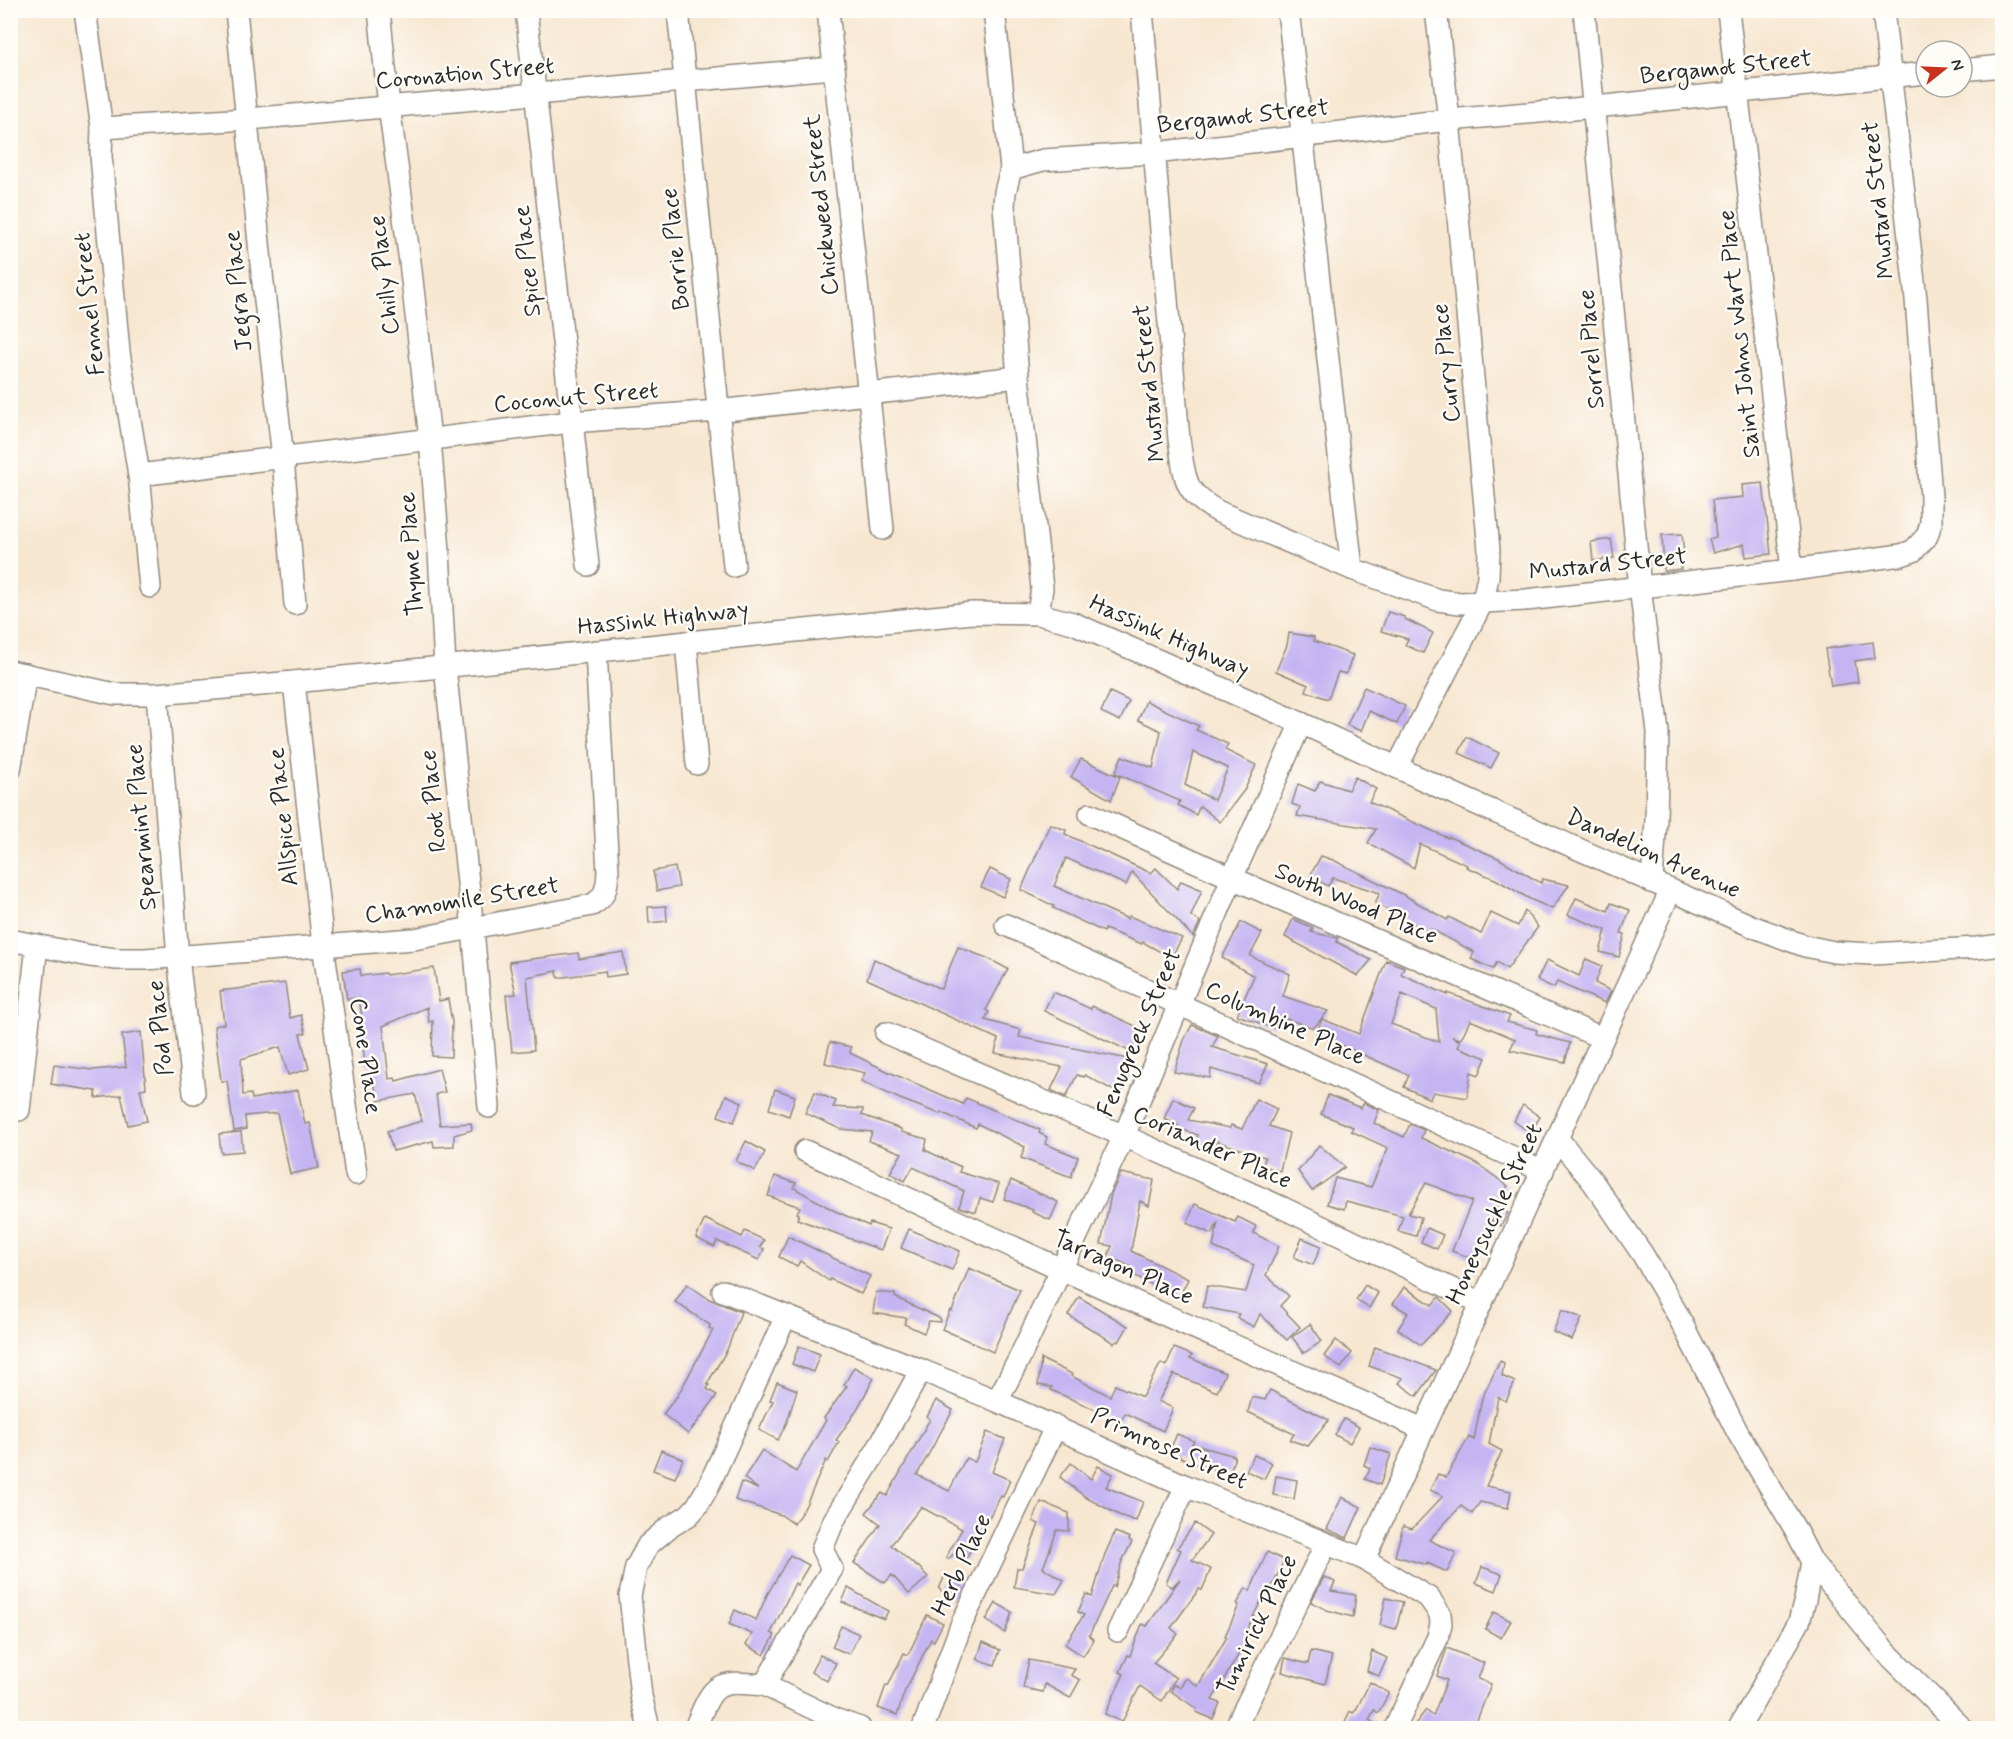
<svg xmlns="http://www.w3.org/2000/svg" width="2013" height="1739" font-family="Mynerve,sans-serif">
<style>
.building{fill:#c5b4f2;fill-rule:evenodd}
.lines{fill:none;stroke-linecap:round;stroke-linejoin:round}
.minor-casing{stroke:#91897e;stroke-width:24}
.minor{stroke:#fff;stroke-width:21}
.labels{text-anchor:middle;dominant-baseline:central;stroke-width:5;stroke-linejoin:round;paint-order:stroke}
.street-label{font-size:24px;fill:#2b2b2b;stroke:#fdfcf7}
</style>
<rect width="100%" height="100%" fill="#fdfcf7"/>
<filter id="ink" filterUnits="userSpaceOnUse"><feTurbulence type="fractalNoise" baseFrequency=".0167" numOctaves="2"/><feDisplacementMap in="SourceGraphic" scale="12" xChannelSelector="R" yChannelSelector="G"/><feConvolveMatrix kernelMatrix="1 2 1 2 8 2 1 2 1" color-interpolation-filters="sRGB"/></filter>
<filter id="wash" filterUnits="userSpaceOnUse"><feTurbulence type="fractalNoise" baseFrequency=".008" numOctaves="4" result="noise"/><feDisplacementMap in="SourceGraphic" scale="24" xChannelSelector="R" yChannelSelector="G"/><feGaussianBlur stdDeviation="1.35" result="paint"/><feColorMatrix in="noise" values="0 0 0 0 0 0 0 0 0 0 0 0 0 0 0 0 0 1.4 0 .05"/><feComposite in="paint" operator="in"/></filter>
<g filter="url(#wash)">
<rect width="100%" height="100%" fill="#f7e7d1"/>
<g id="blocks">
<!-- building -->
<g class="building">
<polygon points="1763,483 1771,554 1746,557 1744,544 1713,553 1709,539 1716,537 1712,500 1743,497 1742,485"/>
<polygon points="1682,534 1684,554 1679,554 1681,569 1664,571 1662,535"/>
<polygon points="1611,539 1614,558 1593,561 1591,542"/>
<polygon points="1388,612 1405,617 1405,619 1433,633 1423,653 1405,645 1408,639 1381,631"/>
<polygon points="1289,633 1314,637 1314,641 1353,655 1346,674 1338,672 1328,699 1306,691 1308,685 1276,671 1287,645"/>
<polygon points="1873,642 1875,658 1855,661 1858,682 1831,686 1825,649"/>
<polygon points="1364,687 1405,706 1397,724 1369,711 1361,731 1347,725"/>
<polygon points="1110,692 1129,701 1120,721 1101,712"/>
<path d="M1146,701L1199,726L1196,730L1228,744L1225,750L1256,765L1245,789L1220,822L1200,806L1196,815L1178,805L1180,801L1115,773L1122,756L1153,768L1161,731L1138,720ZM1193,752L1228,768L1214,800L1185,785Z"/>
<polygon points="1467,737 1499,753 1491,768 1459,753"/>
<polygon points="1081,759 1120,777 1111,800 1071,777"/>
<polygon points="1355,777 1376,789 1369,802 1448,838 1449,837 1498,858 1541,883 1542,879 1569,885 1552,909 1530,899 1495,879 1466,867 1467,865 1420,844 1414,868 1368,843 1376,829 1297,816 1300,807 1292,804 1298,784 1315,791 1320,781 1348,790"/>
<polygon points="1050,824 1066,830 1065,834 1151,873 1156,868 1177,889 1181,881 1202,890 1191,916 1200,922 1193,937 1132,872 1126,885 1066,858 1054,886 1128,919 1129,916 1182,938 1171,958 1143,942 1142,944 1105,929 1104,932 1053,908 1054,906 1021,890"/>
<polygon points="1321,856 1333,860 1404,895 1447,920 1449,917 1481,934 1491,913 1518,926 1525,911 1538,927 1507,969 1497,962 1493,969 1471,959 1474,952 1431,929 1429,933 1375,903 1380,893 1333,878 1328,886 1310,876"/>
<polygon points="675,867 679,887 657,891 653,871"/>
<polygon points="990,869 1011,879 1003,897 981,887"/>
<polygon points="1576,898 1608,911 1611,903 1630,910 1621,933 1625,934 1619,957 1600,952 1606,930 1568,915"/>
<polygon points="666,906 667,921 649,923 648,907"/>
<polygon points="1293,919 1313,928 1311,932 1338,938 1337,942 1371,960 1358,976 1285,937"/>
<polygon points="1241,922 1262,933 1250,956 1290,974 1283,996 1328,1011 1314,1028 1277,1016 1273,1028 1237,1015 1254,976 1222,958"/>
<polygon points="958,947 987,958 1008,969 986,1010 989,1012 985,1020 1021,1030 1019,1037 1128,1059 1121,1072 1129,1076 1120,1094 1085,1075 1084,1077 1077,1075 1066,1097 1055,1092 1051,1090 1062,1067 995,1053 998,1039 867,979 874,959 941,989"/>
<polygon points="623,952 626,974 606,977 605,971 558,978 557,971 527,977 534,1050 512,1052 506,995 516,994 509,962 578,953 579,959"/>
<polygon points="1586,959 1602,966 1595,983 1611,991 1605,1003 1557,982 1554,988 1537,980 1547,960 1579,976"/>
<path d="M1386,960L1404,967L1401,974L1448,995V993L1510,1016L1507,1022L1537,1030L1536,1034L1570,1043L1565,1062L1510,1050L1515,1039L1470,1020L1461,1039L1452,1037L1460,1041L1458,1047L1486,1058L1479,1075L1471,1072L1467,1098L1433,1092L1430,1099L1404,1087L1409,1075L1316,1034L1322,1019L1359,1034ZM1402,994L1436,1009L1439,1042L1391,1024Z"/>
<polygon points="434,968 439,1001 448,999 452,1022 451,1057 432,1056 433,1021 429,1022 427,1007 383,1026 389,1079 395,1078 396,1081 439,1069 445,1092 436,1094 440,1125 471,1123 472,1130 454,1135 454,1146 434,1147 433,1141 393,1151 387,1131 422,1121 415,1094 378,1101 370,1064 365,1065 363,1045 366,1045 359,998 347,999 343,971 360,969 361,976 385,973 386,975"/>
<polygon points="285,983 290,1018 301,1015 306,1033 300,1034 309,1069 288,1075 280,1047 241,1059 243,1095 251,1094 252,1099 298,1090 305,1124 310,1123 319,1168 290,1174 277,1113 245,1116 246,1129 234,1131 227,1081 221,1081 214,1026 224,1024 220,991"/>
<polygon points="1053,992 1091,1009 1092,1006 1142,1029 1131,1052 1044,1011"/>
<polygon points="1192,1025 1218,1036 1212,1047 1268,1064 1259,1083 1211,1069 1210,1078 1174,1072 1184,1040"/>
<polygon points="141,1032 146,1088 140,1089 147,1121 128,1125 121,1095 96,1098 96,1091 51,1084 54,1065 92,1070 126,1067 122,1035"/>
<polygon points="830,1042 851,1047 850,1053 889,1072 963,1104 966,1098 1040,1130 1039,1133 1047,1137 1045,1144 1078,1157 1071,1177 1021,1158 1025,1147 978,1124 976,1128 941,1112 940,1114 900,1099 861,1081 865,1073 825,1063"/>
<polygon points="775,1089 795,1096 789,1116 769,1109"/>
<polygon points="815,1092 836,1101 833,1107 863,1109 862,1115 901,1129 901,1132 927,1139 925,1150 961,1167 959,1172 999,1184 993,1202 980,1198 976,1212 959,1207 964,1191 913,1167 905,1181 890,1173 902,1153 869,1141 872,1132 840,1129 805,1113"/>
<polygon points="726,1095 742,1102 734,1122 718,1116"/>
<polygon points="1328,1095 1361,1108 1364,1103 1379,1110 1374,1123 1404,1137 1410,1124 1424,1130 1421,1138 1476,1163 1508,1186 1494,1205 1508,1213 1501,1226 1492,1220 1476,1260 1452,1251 1472,1201 1426,1183 1408,1214 1421,1217 1416,1236 1398,1231 1403,1216 1346,1201 1344,1209 1327,1204 1335,1178 1371,1187 1388,1148 1351,1131 1353,1127 1321,1114"/>
<polygon points="1173,1098 1194,1108 1188,1120 1230,1128 1231,1125 1242,1129 1256,1099 1277,1109 1269,1126 1289,1133 1280,1171 1263,1166 1265,1157 1216,1141 1214,1150 1196,1147 1198,1135 1177,1128 1178,1125 1164,1119"/>
<polygon points="1523,1105 1540,1117 1530,1133 1514,1121"/>
<polygon points="241,1132 243,1151 221,1153 219,1134"/>
<polygon points="746,1141 765,1152 755,1171 736,1161"/>
<polygon points="1319,1145 1345,1167 1312,1191 1298,1171"/>
<polygon points="1121,1173 1154,1180 1149,1206 1140,1201 1131,1251 1188,1279 1178,1299 1130,1273 1133,1268 1108,1256 1112,1246 1101,1244 1111,1194"/>
<polygon points="775,1176 796,1183 794,1188 833,1210 869,1226 870,1223 889,1229 881,1250 797,1219 799,1214 797,1213 800,1207 768,1196"/>
<polygon points="1011,1180 1058,1202 1050,1220 1032,1212 1033,1210 1004,1199"/>
<polygon points="1195,1204 1235,1222 1238,1217 1256,1226 1253,1233 1279,1246 1266,1275 1289,1296 1280,1306 1300,1327 1287,1340 1260,1314 1254,1327 1237,1318 1239,1314 1203,1307 1207,1286 1246,1292 1254,1265 1213,1247 1218,1222 1212,1234 1187,1223"/>
<polygon points="705,1219 742,1237 745,1231 764,1240 760,1247 764,1249 759,1260 717,1241 714,1247 696,1238"/>
<polygon points="1427,1228 1443,1235 1437,1249 1421,1242"/>
<polygon points="909,1229 960,1251 952,1270 901,1248"/>
<polygon points="788,1236 870,1276 861,1294 830,1279 829,1281 800,1261 797,1266 779,1257"/>
<polygon points="1302,1238 1321,1246 1313,1265 1294,1257"/>
<polygon points="969,1268 1020,1290 993,1352 942,1329 950,1310 952,1311"/>
<polygon points="687,1284 709,1299 741,1312 727,1350 707,1384 709,1385 707,1389 717,1395 706,1411 688,1434 663,1414 678,1395 713,1330 709,1328 710,1325 675,1302"/>
<polygon points="1365,1285 1378,1293 1369,1308 1356,1300"/>
<polygon points="1404,1287 1432,1305 1439,1297 1453,1311 1421,1345 1398,1329 1408,1313 1393,1304"/>
<polygon points="876,1292 895,1294 895,1297 941,1319 940,1322 929,1321 924,1333 904,1324 907,1318 873,1313"/>
<polygon points="1079,1297 1128,1326 1119,1342 1117,1341 1114,1343 1068,1315"/>
<polygon points="1562,1310 1582,1318 1572,1340 1553,1332"/>
<polygon points="1310,1324 1322,1341 1304,1353 1292,1337"/>
<polygon points="1336,1340 1352,1353 1341,1368 1324,1356"/>
<polygon points="799,1346 820,1354 813,1372 792,1364"/>
<polygon points="1375,1347 1436,1370 1417,1396 1399,1383 1403,1378 1369,1366"/>
<polygon points="1174,1348 1192,1355 1190,1358 1225,1373 1217,1392 1174,1374 1158,1401 1173,1408 1163,1431 1125,1413 1121,1421 1051,1390 1052,1387 1038,1385 1041,1359 1072,1374 1071,1376 1110,1396 1115,1385 1142,1397 1161,1363 1166,1366"/>
<polygon points="1500,1361 1504,1363 1502,1376 1515,1382 1506,1401 1498,1397 1489,1444 1502,1451 1486,1486 1511,1491 1508,1508 1480,1502 1472,1514 1461,1506 1429,1540 1456,1553 1447,1572 1427,1563 1427,1565 1395,1556 1403,1526 1412,1529 1443,1496 1430,1490 1438,1474 1446,1477 1469,1437 1474,1440 1482,1398"/>
<polygon points="854,1367 874,1378 855,1413 836,1440 839,1442 828,1462 826,1460 805,1507 794,1524 781,1515 735,1500 741,1482 758,1489 744,1478 762,1450 796,1472 826,1420 824,1418 847,1386 844,1385"/>
<polygon points="777,1382 797,1390 787,1422 778,1440 759,1430 773,1401 770,1400"/>
<polygon points="1270,1390 1329,1420 1308,1446 1290,1440 1294,1434 1248,1412 1252,1397 1265,1400"/>
<polygon points="936,1400 953,1410 917,1475 949,1491 966,1458 975,1462 987,1432 1005,1439 992,1472 1010,1480 1003,1497 1001,1496 965,1560 955,1555 956,1552 948,1559 946,1557 962,1529 921,1507 891,1545 917,1567 918,1566 928,1577 909,1594 892,1575 885,1583 854,1563 880,1524 866,1513 882,1493 887,1496 930,1419 927,1417"/>
<polygon points="1344,1419 1359,1427 1350,1443 1335,1435"/>
<polygon points="1177,1434 1194,1441 1192,1444 1235,1456 1230,1474 1196,1464 1169,1452"/>
<polygon points="1370,1447 1391,1454 1380,1485 1365,1479 1370,1468 1364,1465"/>
<polygon points="661,1450 683,1459 675,1478 653,1470"/>
<polygon points="1254,1455 1272,1463 1264,1479 1246,1471"/>
<polygon points="1071,1463 1091,1479 1098,1466 1113,1474 1106,1487 1143,1502 1136,1521 1119,1515 1087,1498 1060,1477"/>
<polygon points="1276,1476 1297,1480 1294,1499 1273,1495"/>
<polygon points="1342,1497 1361,1507 1347,1538 1327,1529"/>
<polygon points="1041,1502 1069,1513 1069,1531 1057,1530 1043,1568 1064,1580 1056,1594 1014,1587 1017,1568 1022,1568 1039,1524 1033,1521"/>
<polygon points="1195,1523 1211,1535 1192,1560 1211,1569 1202,1590 1199,1589 1171,1628 1178,1634 1153,1663 1176,1678 1162,1701 1140,1686 1122,1722 1105,1714 1124,1674 1120,1672 1128,1655 1130,1656 1142,1624 1147,1626 1180,1579 1172,1587 1166,1583 1181,1550 1177,1548"/>
<polygon points="1115,1532 1130,1538 1129,1540 1132,1542 1122,1561 1114,1587 1112,1586 1089,1636 1094,1640 1083,1656 1065,1644 1084,1615 1078,1612 1086,1594 1092,1597 1105,1554"/>
<polygon points="1267,1552 1284,1560 1271,1589 1268,1587 1248,1627 1252,1629 1244,1645 1212,1700 1220,1703 1213,1719 1196,1712 1197,1709 1171,1691 1174,1685 1180,1687 1186,1678 1198,1686 1227,1637 1225,1636 1239,1605 1237,1604 1246,1588 1250,1591"/>
<polygon points="790,1555 809,1565 797,1585 795,1583 771,1633 775,1635 764,1655 746,1645 752,1634 729,1624 735,1610 756,1620 767,1595"/>
<polygon points="1482,1567 1502,1574 1496,1591 1476,1583"/>
<polygon points="945,1575 962,1584 953,1599 939,1589"/>
<polygon points="1324,1577 1335,1582 1331,1591 1356,1595 1353,1617 1327,1610 1311,1602"/>
<polygon points="848,1588 888,1611 884,1619 842,1602"/>
<polygon points="1386,1598 1403,1602 1396,1629 1380,1625"/>
<polygon points="996,1603 1012,1612 1005,1633 986,1620"/>
<polygon points="1494,1612 1511,1621 1501,1638 1485,1629"/>
<polygon points="927,1615 943,1623 934,1641 931,1639 904,1693 897,1715 878,1708 886,1685 888,1686 904,1653 908,1655"/>
<polygon points="841,1626 859,1634 849,1654 832,1647"/>
<polygon points="983,1642 1000,1650 995,1665 977,1659"/>
<polygon points="1447,1648 1484,1663 1478,1679 1491,1684 1474,1728 1412,1728 1426,1710 1433,1716 1447,1680 1437,1676"/>
<polygon points="1311,1651 1332,1656 1325,1684 1282,1672 1285,1658 1308,1664"/>
<polygon points="1372,1651 1387,1658 1379,1676 1367,1671"/>
<polygon points="820,1655 836,1663 827,1681 811,1672"/>
<polygon points="1029,1660 1075,1669 1071,1675 1080,1680 1070,1698 1045,1684 1043,1692 1023,1688"/>
<polygon points="1370,1682 1389,1693 1378,1713 1374,1710 1369,1720 1382,1728 1342,1728 1350,1711 1353,1713 1356,1710"/>
</g>
</g>
</g>
<g filter="url(#ink)">
<use href="#blocks" fill-opacity="0" stroke="#91897e" stroke-width="1.5"/>
<g class="lines">
<defs>
<g id="minor">
<polyline points="85,10 102,128 101,156 119,352 139,475 150,587"/>
<polyline points="236,10 263,283 283,458 295,604"/>
<polyline points="379,10 389,106 410,262 430,439 439,551 445,667 473,929 489,1107"/>
<polyline points="526,10 588,565"/>
<polyline points="678,10 734,566"/>
<polyline points="828,10 883,529"/>
<polyline points="994,10 1011,169"/>
<path d="M1142,10L1179,439C1185,477 1182,492 1219,512L1352,569L1438,600L1460,603L1526,600L1792,570L1901,555L1913,551L1927,536L1931,523V497L1916,299L1883,10"/>
<polyline points="1288,10 1352,569"/>
<polyline points="1584,10 1640,587 1658,732 1656,820 1652,882"/>
<polyline points="1728,10 1792,570"/>
<polyline points="1962,70 2002,66"/>
<polyline points="102,128 248,119 833,68"/>
<polyline points="139,475 571,422 718,411 1018,377"/>
<polyline points="1038,614 1042,588 1018,377 1004,206 1005,192 1011,169 1043,160 1154,153 1449,120 1595,107 1926,73"/>
<polyline points="686,642 697,764"/>
<polyline points="10,671 115,694 157,694 294,682 972,613 1038,614 1073,623 1301,723 1461,797 1754,927 1805,946 1834,952 1872,954 1977,948 2002,945"/>
<polyline points="294,682 323,945 356,1174"/>
<polyline points="157,694 178,957 194,1093"/>
<polyline points="1301,723 1232,878 1124,1136 1019,1359 997,1401 1186,1486 1364,1559 1429,1598 1440,1614 1441,1624 1438,1637 1395,1728"/>
<polyline points="1397,767 1483,601 1488,577 1489,550 1449,120 1436,10"/>
<polyline points="10,770 26,674"/>
<polyline points="1090,814 1232,878 1602,1038"/>
<path d="M1006,925C1184,1008 1364,1088 1543,1171"/>
<path d="M10,940L90,956L117,959H145L414,939L592,905C606,897 607,887 608,872L596,651"/>
<polyline points="886,1033 1124,1136 1283,1208 1481,1303"/>
<polyline points="19,1110 37,945"/>
<polyline points="1558,1139 1593,1182 1643,1255 1675,1310 1738,1433 1795,1529 1812,1562 1805,1600 1799,1622 1739,1728"/>
<polyline points="805,1151 1061,1269 1423,1429"/>
<polyline points="723,1291 921,1370"/>
<polyline points="1364,1559 1671,890"/>
<polyline points="1812,1562 1886,1652 1962,1728"/>
<polyline points="1118,1631 1186,1486"/>
<polyline points="649,1728 641,1696 630,1596 636,1567 648,1545 668,1528 689,1515 697,1506 708,1487 786,1316"/>
<path d="M695,1728C714,1683 714,1680 764,1685"/>
<polyline points="860,1728 837,1720 764,1685 832,1569 822,1549 834,1520 877,1450 921,1370 997,1401"/>
<polyline points="923,1728 962,1623 1056,1426"/>
<polyline points="1235,1728 1326,1544"/>
</g>
</defs>
<!-- minor casing -->
<use href="#minor" class="minor-casing"/>
<!-- minor -->
<use href="#minor" class="minor"/>
</g>
</g>
<g class="labels">
<!-- street labels -->
<g class="street-label">
<text transform="translate(1726 68) rotate(-6)">Bergamot Street</text>
<text transform="translate(465 74) rotate(-5)">Coronation Street</text>
<text transform="translate(1243 117) rotate(-6)">Bergamot Street</text>
<text transform="translate(1879 200) rotate(-96)">Mustard Street</text>
<text transform="translate(822 205) rotate(-96)">Chickweed Street</text>
<text transform="translate(676 249) rotate(-96)">Borrie Place</text>
<text transform="translate(528 261) rotate(-96)">Spice Place</text>
<text transform="translate(385 275) rotate(-97)">Chilly Place</text>
<text transform="translate(239 291) rotate(-96)">Jegra Place</text>
<text transform="translate(90 304) rotate(-96)">Fennel Street</text>
<text transform="translate(1740 334) rotate(-96)">Saint Johns Wart Place</text>
<text transform="translate(1592 349) rotate(-95)">Sorrel Place</text>
<text transform="translate(1447 363) rotate(-96)">Curry Place</text>
<text transform="translate(1150 383) rotate(-96)">Mustard Street</text>
<text transform="translate(576 398) rotate(-5)">Coconut Street</text>
<text transform="translate(412 554) rotate(-94)">Thyme Place</text>
<text transform="translate(1608 565) rotate(-6)">Mustard Street</text>
<text transform="translate(663 619) rotate(-6)">Hassink Highway</text>
<text transform="translate(1169 637) rotate(24)">Hassink Highway</text>
<text transform="translate(434 801) rotate(-96)">Root Place</text>
<text transform="translate(284 817) rotate(-96)">Allspice Place</text>
<text transform="translate(142 827) rotate(-95)">Spearmint Place</text>
<text transform="translate(1653 854) rotate(24)">Dandelion Avenue</text>
<text transform="translate(462 901) rotate(-9)">Chamomile Street</text>
<text transform="translate(1356 904) rotate(23)">South Wood Place</text>
<text transform="translate(1285 1024) rotate(24)">Columbine Place</text>
<text transform="translate(161 1028) rotate(-96)">Pod Place</text>
<text transform="translate(1140 1033) rotate(-67)">Fenugreek Street</text>
<text transform="translate(365 1056) rotate(82)">Cone Place</text>
<text transform="translate(1212 1148) rotate(24)">Coriander Place</text>
<text transform="translate(1495 1214) rotate(-65)">Honeysuckle Street</text>
<text transform="translate(1123 1268) rotate(24)">Tarragon Place</text>
<text transform="translate(1169 1449) rotate(24)">Primrose Street</text>
<text transform="translate(962 1565) rotate(-65)">Herb Place</text>
<text transform="translate(1258 1625) rotate(-64)">Tumirick Place</text>
</g>
</g>
<!-- margin -->
<rect width="2013" height="1739" fill="none" stroke="#fdfcf7" stroke-width="36"/>
<!-- north arrow -->
<g transform="translate(1944 69) rotate(72)"><circle r="28" fill="#fdfcf7" stroke="#a9a8a5" stroke-width="1.5"/>
<path d="M0-4.5L10 22L0 15L-10 22Z" fill="#c8321e"/>
<text y="-9" font-size="16" font-weight="bold" text-anchor="middle" fill="#2b2b2b">N</text>
</g>
</svg>
